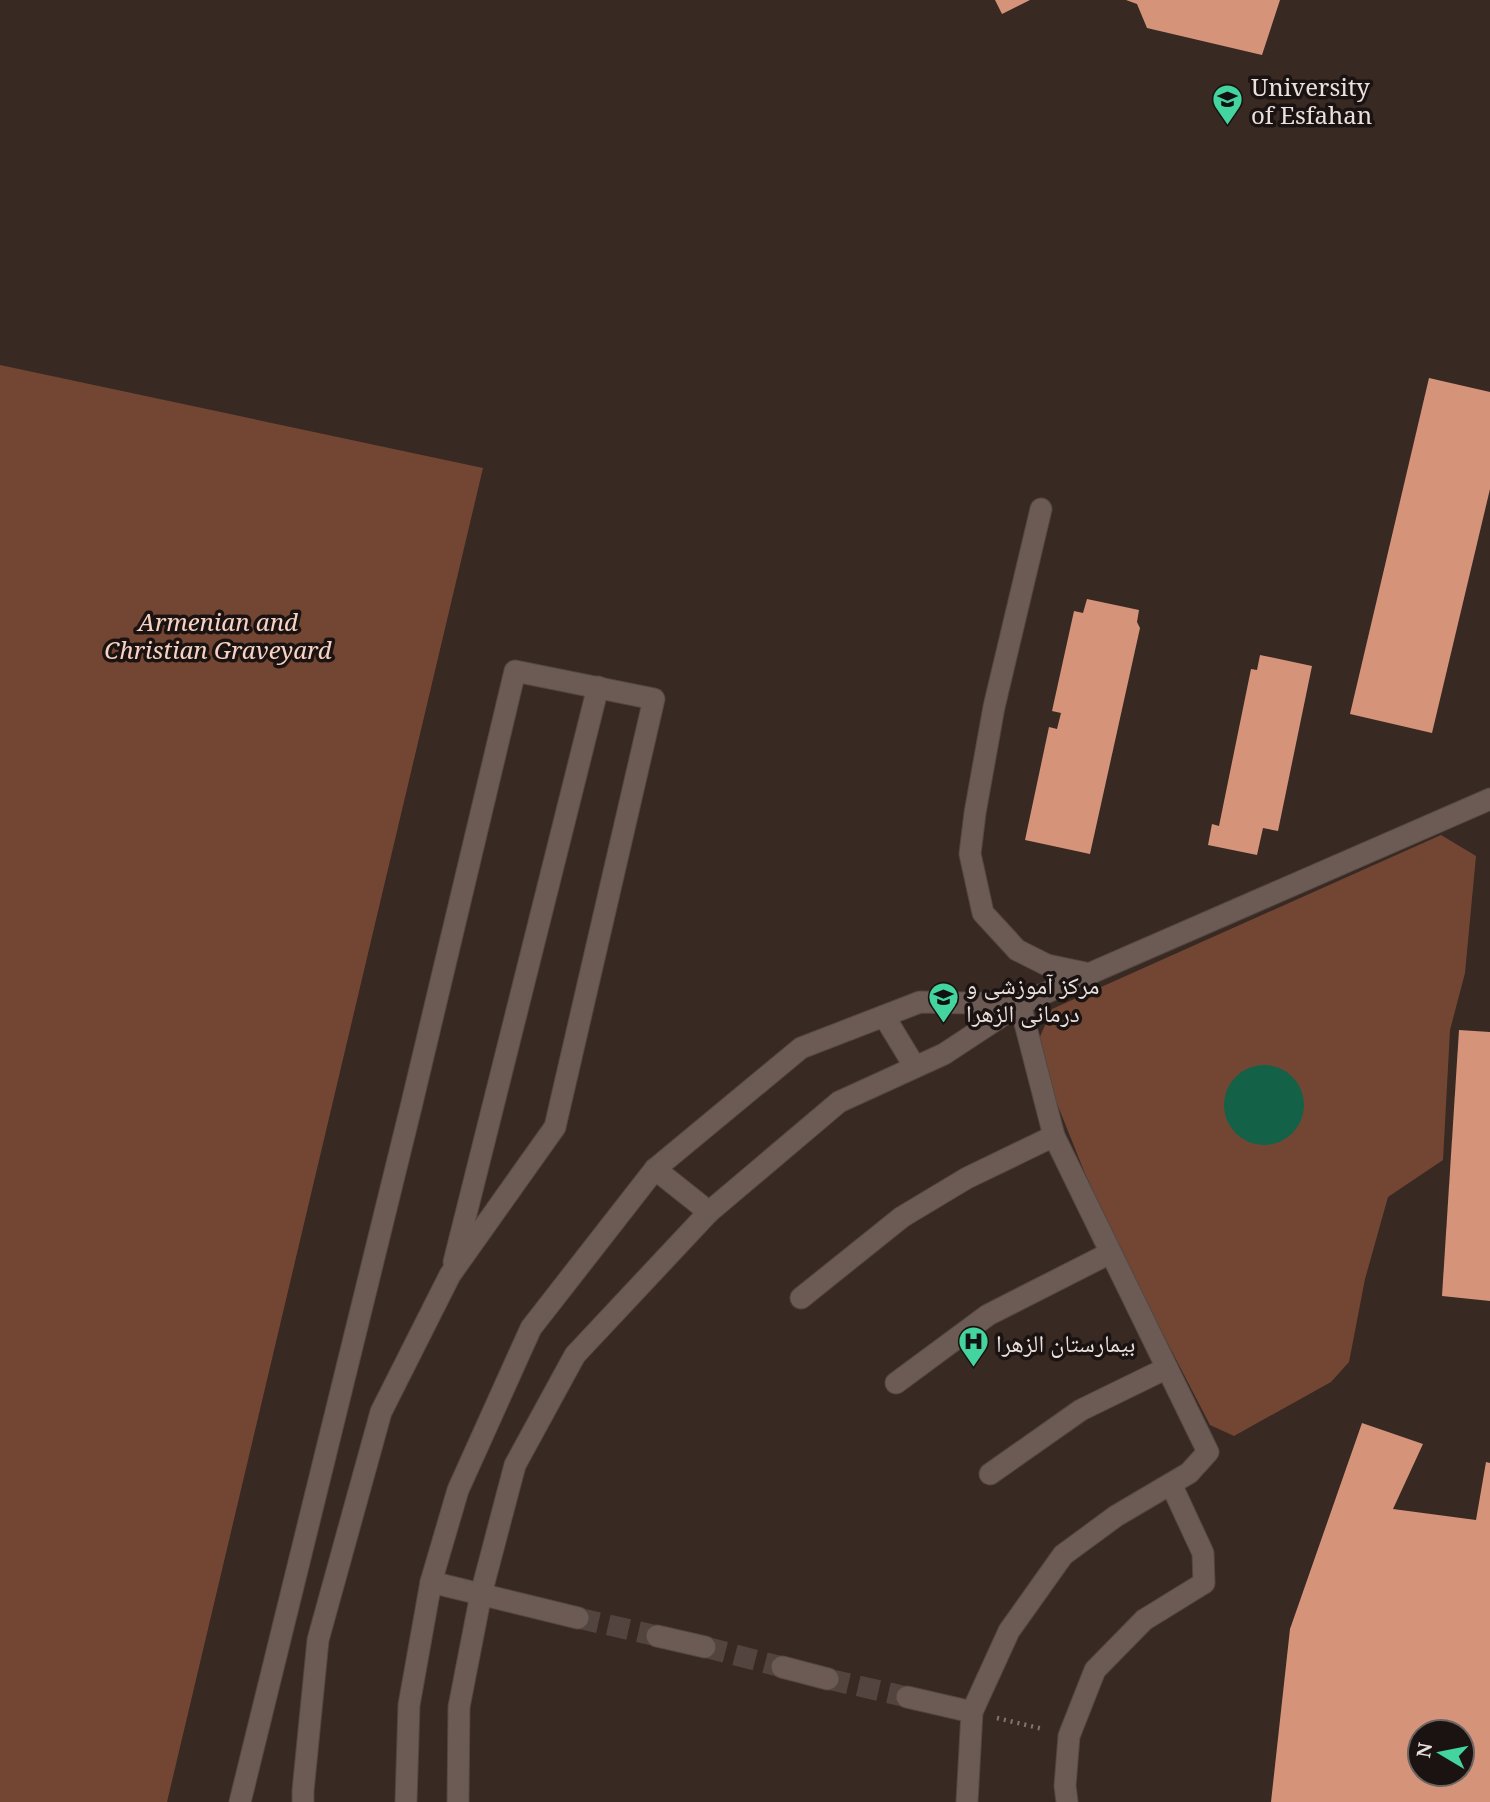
<svg xmlns="http://www.w3.org/2000/svg" width="1490" height="1802" font-family="'Noto Serif','Noto Naskh Arabic',serif">
<style>
.green{fill:#734634}
.water{fill:#136247}
.building{fill:#d5947a;fill-rule:evenodd}
.lines{fill:none;stroke-linecap:round;stroke-linejoin:round}
.minor-tunnel{stroke:#53443f;stroke-width:21;stroke-dasharray:21 10;stroke-linecap:butt}
.minor-casing{stroke:#544742;stroke-width:23}
.path{stroke:#827570;stroke-width:4.5;stroke-dasharray:2 5;stroke-linecap:butt}
.minor{stroke:#6c5b55;stroke-width:21}
.labels{text-anchor:middle;dominant-baseline:central;stroke-width:7;stroke-linejoin:round;paint-order:stroke}
.poi-label{font-size:24px;fill:#eae0dc;stroke:#1a1311;text-anchor:start}
.park-label{font-size:24px;font-style:italic;fill:#f8d3c4;stroke:#1a1311}
</style>
<rect width="100%" height="100%" fill="#382923"/>
<!-- green -->
<g class="green">
<polygon points="0,365 483,468 167,1802 0,1802"/>
<polygon points="1441,835 1476,856 1465,973 1450,1030 1443,1160 1388,1197 1365,1279 1349,1362 1331,1382 1234,1436 1210,1425 1121,1253 1084,1171 1056,1101 1039,1039 1052,1009"/>
</g>
<!-- water -->
<circle class="water" cx="1264" cy="1105" r="40"/>
<!-- building -->
<g class="building">
<polygon points="995,0 1030,0 1002,14"/>
<polygon points="1126,0 1280,0 1262,55 1147,28 1137,4"/>
<polygon points="1429,378 1490,392 1490,489 1432,733 1350,714"/>
<polygon points="1087,599 1139,610 1137,622 1140,628 1090,854 1025,840 1049,727 1057,729 1061,713 1052,711 1074,611 1083,613"/>
<polygon points="1260,655 1312,666 1278,831 1263,828 1257,855 1208,845 1212,824 1219,826 1251,669 1257,670"/>
<polygon points="1459,1030 1490,1032 1490,1301 1442,1296"/>
<path d="M1362,1423L1423,1444L1393,1509L1476,1520L1486,1462L1490,1463V1802H1271L1290,1629ZM1420,1732H1462V1774H1420Z"/>
</g>
<g class="lines">
<!-- minor-tunnel -->
<g class="minor-tunnel">
<polyline points="578,1618 657,1636"/>
<polyline points="705,1647 782,1667"/>
<polyline points="828,1679 907,1697"/>
</g>
<defs>
<g id="minor">
<polyline points="1041,509 994,707 975,813 970,854 983,913 1017,950 1047,965 1090,974"/>
<polyline points="884,1016 915,1067"/>
<polyline points="655,1169 709,1212"/>
<polyline points="454,1262 598,687"/>
<polyline points="801,1298 902,1217 967,1178 1054,1136"/>
<polyline points="896,1383 988,1315 1110,1253"/>
<polyline points="990,1474 1081,1410 1167,1368"/>
<polyline points="431,1582 578,1618"/>
<polyline points="657,1636 705,1647"/>
<polyline points="782,1667 828,1679"/>
<polyline points="907,1697 972,1712"/>
<polyline points="240,1802 411,1107 515,671 654,699 555,1127 450,1275 381,1412 318,1640 303,1791 303,1802"/>
<polyline points="406,1802 409,1705 431,1582 458,1490 531,1328 655,1169 801,1048 920,1002 1020,1004"/>
<polyline points="458,1802 459,1707 481,1594 515,1465 575,1355 709,1212 839,1102 944,1054 1020,1004 1490,799"/>
<polyline points="967,1802 972,1712 1009,1631 1063,1555 1116,1516 1189,1473 1208,1452 1054,1136 1020,1004"/>
<polyline points="1067,1802 1065,1786 1069,1736 1095,1670 1144,1620 1204,1583 1203,1553 1171,1484"/>
</g>
</defs>
<!-- minor casing -->
<use href="#minor" class="minor-casing"/>
<!-- path -->
<polyline class="path" points="997,1718 1043,1729"/>
<!-- minor -->
<use href="#minor" class="minor"/>
</g>
<!-- icons -->
<defs>
<symbol id="university-pin" viewBox="-11 -11 22 30"><path d="M0 17L-7.5 6A9.5 9.5 0 1 1 7.5 6Z" fill="#44d49f" stroke="#1a1311"/><path d="M0-5L7-2L0 1L-7-2ZM-4 1L0 2.5L4 1V4Q0 6-4 4Z" fill="#111"/></symbol>
<symbol id="hospital-pin" viewBox="-11 -11 22 30"><path d="M0 17L-7.5 6A9.5 9.5 0 1 1 7.5 6Z" fill="#44d49f" stroke="#1a1311"/><path d="M-5-5h3v3.5h4V-5h3V5h-3V1.5h-4V5h-3Z" fill="#111"/></symbol>
</defs>
<g fill-rule="evenodd">
<use href="#university-pin" x="1210" y="82" width="35" height="47"/>
<use href="#university-pin" x="926" y="980" width="35" height="47"/>
<use href="#hospital-pin" x="956" y="1324" width="35" height="47"/>
</g>
<g class="labels">
<!-- poi labels -->
<g class="poi-label">
<text x="1251" y="86">University<tspan x="1251" dy="28">of Esfahan</tspan></text>
<text x="966" y="984">مرکز آموزشی و<tspan x="966" dy="28">درمانی الزهرا</tspan></text>
<text x="996" y="1342">بیمارستان الزهرا</text>
</g>
<!-- park labels -->
<g class="park-label">
<text x="218" y="621">Armenian and<tspan x="218" dy="28">Christian Graveyard</tspan></text>
</g>
</g>
<!-- north arrow -->
<g transform="translate(1441 1753) rotate(280)"><circle r="33" fill="#1a1311" stroke="#6d6562" stroke-width="2"/>
<path d="M0-5L12 26L0 18L-12 26Z" fill="#44d49f"/>
<text y="-10" font-size="19" font-weight="bold" text-anchor="middle" fill="#eae0dc">N</text>
</g>
</svg>
